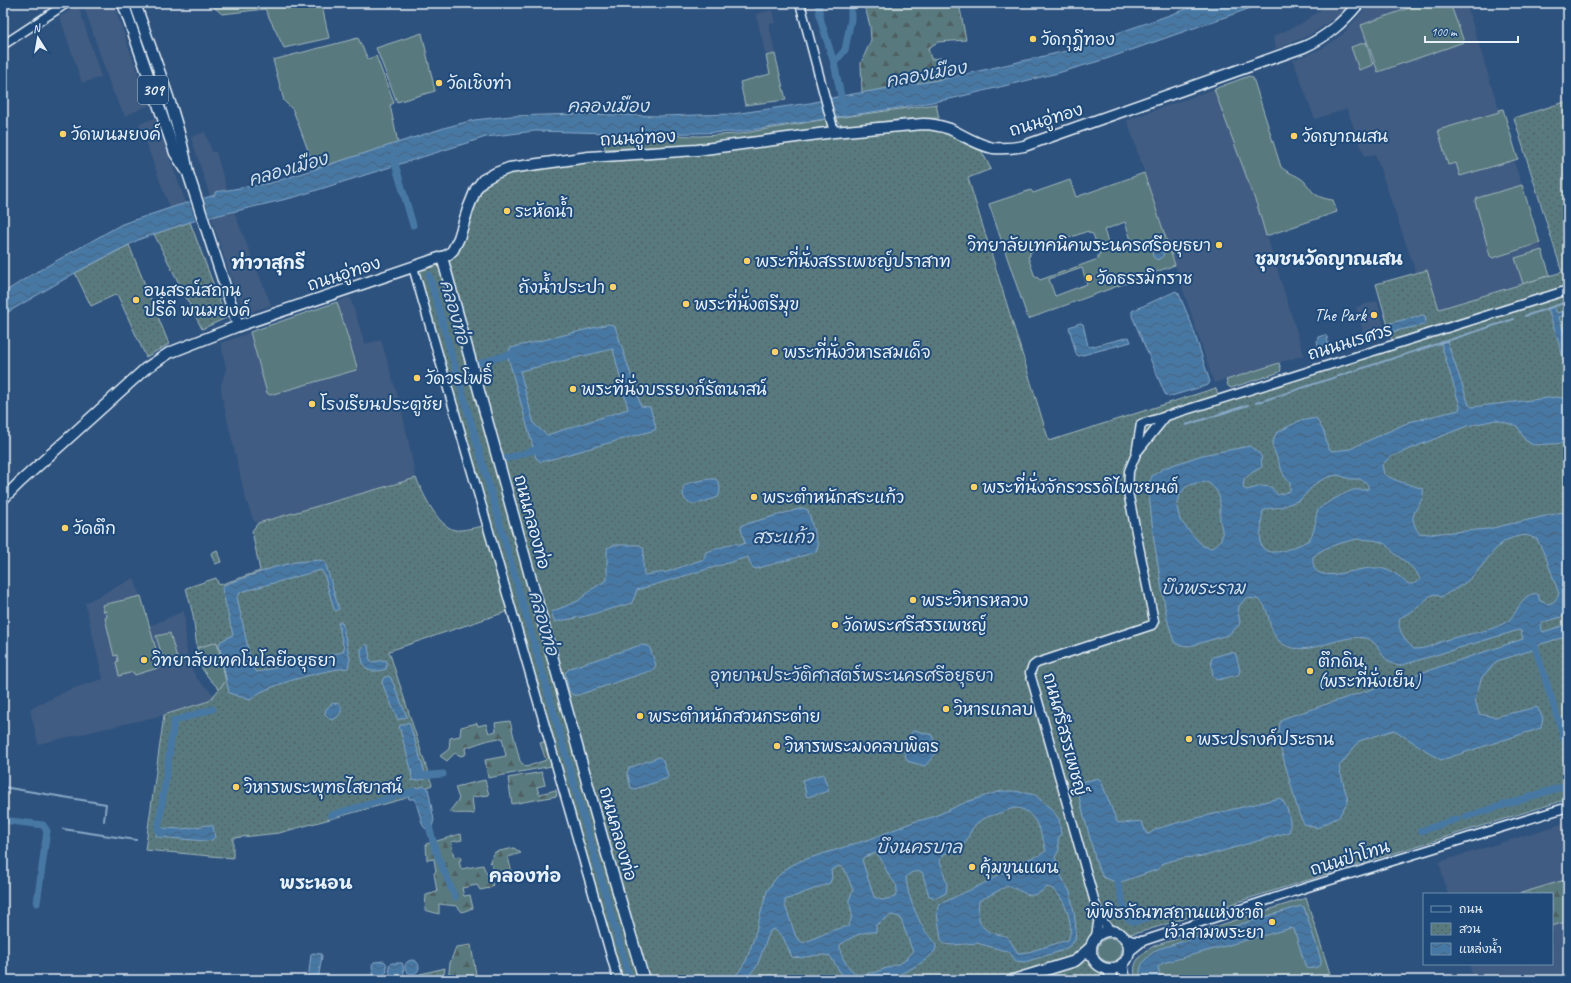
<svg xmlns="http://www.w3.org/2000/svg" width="1571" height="983" font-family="Caveat,'Playpen Sans Thai',sans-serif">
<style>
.built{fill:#405c82}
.grass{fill:#597a7f;stroke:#a0b6bc;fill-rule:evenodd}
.forest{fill:url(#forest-firs);stroke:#a0b6bc}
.park{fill:url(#park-dots);stroke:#a0b6bc}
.water{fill:url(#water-waves);stroke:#87a8c6;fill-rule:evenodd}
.pier{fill:#2e527e}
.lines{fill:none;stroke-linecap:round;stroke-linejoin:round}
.stream{stroke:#87a8c6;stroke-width:2}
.canal{stroke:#4778a4;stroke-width:7}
.minor-casing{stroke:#e8f1f8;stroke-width:11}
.major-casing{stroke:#e8f1f8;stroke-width:13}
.minor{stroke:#1f4a7a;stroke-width:8}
.major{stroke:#1f4a7a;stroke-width:10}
.poi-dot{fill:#ffd166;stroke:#1f4a7a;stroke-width:1.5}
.labels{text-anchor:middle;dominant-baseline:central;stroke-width:4;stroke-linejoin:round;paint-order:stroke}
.shield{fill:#1f4a7a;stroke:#acbfd2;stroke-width:1}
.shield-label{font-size:16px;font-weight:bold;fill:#e8f1f8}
.poi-label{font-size:17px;fill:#e8f1f8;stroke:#1f4a7a;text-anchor:start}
.street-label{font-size:17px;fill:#e8f1f8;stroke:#1f4a7a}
.park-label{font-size:17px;fill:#d3dfe6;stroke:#1f4a7a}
.water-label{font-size:18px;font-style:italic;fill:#d0dfeb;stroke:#1f4a7a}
.neighbourhood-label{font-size:18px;font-weight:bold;fill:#e8f1f8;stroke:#1f4a7a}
</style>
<defs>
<pattern id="forest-firs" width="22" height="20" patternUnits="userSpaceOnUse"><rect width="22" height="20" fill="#597a7f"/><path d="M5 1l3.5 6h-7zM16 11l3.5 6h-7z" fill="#506164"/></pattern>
<pattern id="park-dots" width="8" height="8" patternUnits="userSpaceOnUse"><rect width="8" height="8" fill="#597a7f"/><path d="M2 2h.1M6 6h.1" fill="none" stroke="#506164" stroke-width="1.8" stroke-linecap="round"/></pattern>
<pattern id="water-waves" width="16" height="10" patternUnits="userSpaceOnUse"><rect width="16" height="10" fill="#4778a4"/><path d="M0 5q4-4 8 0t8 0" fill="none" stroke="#47627c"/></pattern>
</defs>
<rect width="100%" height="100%" fill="#2e527e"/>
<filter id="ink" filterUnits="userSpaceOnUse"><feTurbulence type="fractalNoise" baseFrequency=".025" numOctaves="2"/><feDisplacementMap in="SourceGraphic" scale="8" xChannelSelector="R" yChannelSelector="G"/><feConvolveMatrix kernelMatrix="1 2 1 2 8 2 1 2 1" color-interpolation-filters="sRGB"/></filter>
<g filter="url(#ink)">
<!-- built -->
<g class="built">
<polygon points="83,3 113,3 149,105 125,116 112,90"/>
<polygon points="1330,3 1344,3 1348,9 1310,35 1276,49 1273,37 1302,23"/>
<polygon points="1370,3 1466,3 1499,110 1503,109 1518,159 1514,161 1550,275 1439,309 1427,270 1416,273 1375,154 1365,157 1347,109 1315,119 1293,60 1321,49 1343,34"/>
<polygon points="78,5 101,77 82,83 60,17"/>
<polygon points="772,10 775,23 769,24 775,54 766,56 756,14"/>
<polygon points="1214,89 1258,208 1304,355 1214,383 1127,120"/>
<polygon points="155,118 186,203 170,208 139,124"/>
<polygon points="205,132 212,152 216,152 227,190 215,192 215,195 210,196 191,137"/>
<polygon points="234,212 271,305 245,314 232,280 211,217"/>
<polygon points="350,297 365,344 381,340 402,411 416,478 258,523 254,521 251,514 245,496 222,397 221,386 226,368 221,343"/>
<polygon points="1377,301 1386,332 1365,339 1356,307"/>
<polygon points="134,578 150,626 184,611 187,653 191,668 198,680 214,695 209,701 164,715 38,744 30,709 71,689 103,679 85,603"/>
<polygon points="1568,822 1568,980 1474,980 1469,964 1552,964 1552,894 1448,894 1439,862"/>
</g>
<!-- grass -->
<g class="grass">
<polygon points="213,3 328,3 322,6 329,38 284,48 265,9 222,14 215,8"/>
<polygon points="1423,3 1450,3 1464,42 1378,72 1361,25"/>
<polygon points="422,33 435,91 397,102 376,48"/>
<polygon points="358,38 368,59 376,56 394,103 390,105 398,143 315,169 293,110 284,101 273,60"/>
<polygon points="1366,42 1373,65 1359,70 1351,47"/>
<polygon points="775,54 786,100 745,105 740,82 770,74 766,56"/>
<path d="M1249,76L1253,78L1281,167C1288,173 1292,173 1300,178C1306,181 1308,187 1313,192C1318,197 1325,199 1333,200L1337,212L1266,236L1258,208L1214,89Z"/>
<path d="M936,104L939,118L904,119L846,126C841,125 837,124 836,118Z"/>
<polygon points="1503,109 1518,159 1460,176 1456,163 1448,165 1438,130 1499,112 1499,110"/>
<polygon points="827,119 829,125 827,127 694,145 605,149 604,134 700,136 738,134"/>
<path d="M1144,173L1175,265L1028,319L989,204L1031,190L1033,193L1070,180L1076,197ZM1125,222L1132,243L1111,251L1104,230ZM1088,231L1089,233L1093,234L1100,254L1098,255V259L1040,280L1037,277H1035L1028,257L1030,256V252ZM1082,268L1087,284L1055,296L1049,279Z"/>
<polygon points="1522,185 1540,243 1493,258 1490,256 1475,201 1477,198"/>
<polygon points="1542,250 1550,275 1523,284 1515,258"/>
<polygon points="337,302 357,367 356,370 270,395 267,393 250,332"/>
<polygon points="1279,363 1281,369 1280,372 1231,388 1228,386 1226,380"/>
<polygon points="217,550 221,562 215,564 211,553"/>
<polygon points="141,596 161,667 135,675 133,672 119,676 116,662 118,661 117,655 114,656 105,618 107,617 106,611 104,612 102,605"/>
<polygon points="170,633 177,658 164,662 156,636"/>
<path d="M217,641L226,681L219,689C205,674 199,669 197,648Z"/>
<path d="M1306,898L1332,980H1136C1131,962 1139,955 1154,946Z"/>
<circle cx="1110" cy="950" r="12"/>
</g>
<!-- forest -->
<g class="forest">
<polygon points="861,3 959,3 966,40 938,42 928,48 931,59 941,58 944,79 862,93 861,63 871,40 870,26 866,11"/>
<path d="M510,721L520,761L526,767L546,760L540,743L547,741L552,766L488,778L485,760L506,756L502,738C488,739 478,744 465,748L466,754L461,756L455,753L447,761L440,756L449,749L450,738L460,736L461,727L477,723L478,726L486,724L489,733L496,731L495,723Z"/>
<polygon points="542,772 545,785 537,787 539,794 556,790 557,796 512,804 508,778"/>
<path d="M485,780L489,795L472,797L474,814C464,812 459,815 449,812L459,799L455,787Z"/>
<path d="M461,834L462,840L451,842L454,857L460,856L461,860L459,861L461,869L483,865C485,873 491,877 493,885L490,888L480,890L477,885L462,888L464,896L470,895L473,908L462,912L457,906L439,904V914L425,910L426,895L437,892L434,873L436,872L434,859L427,860L426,844Z"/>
<polygon points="514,848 521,853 508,857 512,873 506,873 494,876 491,862 489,863 495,852"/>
<polygon points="1568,879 1568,921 1552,926 1552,894 1518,894"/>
<polygon points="471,945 477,980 448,980 450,963 456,947"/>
<polygon points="445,968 443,980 412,980 412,976"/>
</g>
<!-- park -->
<g class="park">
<path d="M1568,101V799L1141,932L1129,934L1112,927L1095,932L1086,947L1091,963L1100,971L1104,980H621L515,609L389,651L432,785L403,799L279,833L233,838V858L145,850L164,715L209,701L226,681L217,642L197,648L193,615L186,588L216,578L219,585L260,571L252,531L258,523L416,478C423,493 437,526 455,530C462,531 477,527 484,526L418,271L451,258L465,236L474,204L479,193L487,184L496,176L510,171L589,160L919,126L940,130L980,148L991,169L968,178L1049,441L1216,388L1220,402L1394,347L1376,284L1427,270L1439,309L1562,272L1514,118Z"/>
<polygon points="190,222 226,318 202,329 154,234"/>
<polygon points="129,245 169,344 146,357 117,294 91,306 75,273"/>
</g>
<!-- water -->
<g class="water">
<polygon points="1204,3 1265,3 1106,59 1058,73 950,99 892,109 738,132 653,134 535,131 486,137 295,197 190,222 140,239 75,273 3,315 3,293 31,275 122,224 176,206 215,195 215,192 271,183 447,127 474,120 511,116 578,114 660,116 733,114 810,103 841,96 944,79 1066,51"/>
<circle cx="1158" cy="254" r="5.5"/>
<polygon points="1176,291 1179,294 1192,325 1210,382 1208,385 1168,397 1165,394 1132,316 1132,311"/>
<polygon points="1554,307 1557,313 1563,311 1568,313 1568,319 1565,315 1559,317 1568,345 1568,373 1548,309"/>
<polygon points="1423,315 1425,316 1426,322 1424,325 1390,332 1388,325 1390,323"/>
<polygon points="1080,323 1083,324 1088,346 1090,347 1129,337 1131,342 1079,356 1076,354 1069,327"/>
<path d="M609,324L615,326L641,406L650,407L656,427L655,430L541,462L536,458L508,357L510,348ZM613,349L628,409L547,435L534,424L520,371Z"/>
<path d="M1325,335L1327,337L1329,349L1321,351C1318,348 1316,341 1318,337Z"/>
<path d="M1447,341L1469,405L1472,407L1556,397L1568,399V443L1533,445L1525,440L1517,426L1496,420L1467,426L1390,457L1382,465L1384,474C1396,482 1410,484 1423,489C1425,509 1403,510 1419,533L1429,534L1488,529L1568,511V615L1541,623L1540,625L1543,632L1568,624V636L1541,644L1533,650L1497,661L1482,677L1475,699L1479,714L1495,717L1537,707L1543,718L1541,728L1441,760L1394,730L1359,741L1339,767L1348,801L1339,817L1317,828L1304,824L1299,814L1278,739L1280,722L1285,718L1523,639L1521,631L1519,630L1399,666C1378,661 1382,642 1365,638C1338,633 1303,662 1279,641C1270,633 1270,618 1265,607C1264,604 1260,601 1257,599L1246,598L1239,606L1238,613L1240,622L1239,625L1228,635L1190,646L1179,645L1174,642L1167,619L1154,541L1148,486L1152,476L1164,468L1202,455L1250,446L1261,455L1262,467L1253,472L1244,479L1243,488L1247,490L1261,486L1271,487L1278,495L1290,491V483L1284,476L1272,445L1276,433L1299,421L1316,418L1324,432L1328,448L1332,451L1350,449L1409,422L1459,410L1460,406L1441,344L1442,342ZM1338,475L1350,479H1360L1368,485V489C1362,491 1358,489 1353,490C1347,492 1321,505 1318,510C1315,515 1316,523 1314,529C1313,533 1311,536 1309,540C1300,545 1271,559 1263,548C1259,543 1261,536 1261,530C1262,524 1261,518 1263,511L1267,509L1281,507L1300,500L1316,483L1328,477ZM1207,482C1224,493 1219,503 1220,521C1221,525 1223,532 1222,536C1221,542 1216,545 1212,548L1203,546L1190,532L1180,520L1177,507L1180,494L1187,486L1197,483ZM1526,535L1537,539L1546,558L1559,594L1555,601L1549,604L1540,601L1538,594C1522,591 1518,613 1508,621C1490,633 1460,634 1440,642C1430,646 1426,649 1414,649C1406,642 1396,629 1400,618L1417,608L1430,596L1435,594L1441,597C1452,591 1464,585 1473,576C1483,566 1495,546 1507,540C1513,537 1520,536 1526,535ZM1357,539C1366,540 1377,539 1385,544C1388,546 1391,550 1394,553C1403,561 1417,568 1420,580C1417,582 1415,584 1412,584C1406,585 1403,579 1399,576C1393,572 1386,569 1379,568C1361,566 1335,579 1320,573C1313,571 1313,563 1313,557C1324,546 1342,543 1357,539Z"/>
<path d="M708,479H716C721,485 721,491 718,497C703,502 681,513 683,487L689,483Z"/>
<polygon points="803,508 808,510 818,546 816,552 755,569 751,566 748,557 637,590 632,603 586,616 555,622 551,612 578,601 592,589 607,580 607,548 614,545 640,545 644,549 643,563 644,575 667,572 704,559 706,552 735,543 740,545 745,543 741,529 742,525"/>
<path d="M320,560L325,562L339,609L336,611L334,609L324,574L321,570L241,592L237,597L252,667L257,672L343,652L344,649L338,623L340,622H342L350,659L348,668C324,670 285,681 263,691C258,693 254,697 250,700L229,693L219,644L221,641L233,635L222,589L224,585L275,567L296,562Z"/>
<path d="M365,645H368L370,660L373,662L386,660L387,663L386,669C366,675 362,668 361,649Z"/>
<polygon points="641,645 649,646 656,665 653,670 578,695 573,695 569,691 565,673 570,668"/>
<polygon points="1231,652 1236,654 1240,671 1238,675 1217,680 1213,677 1211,660 1213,657"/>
<polygon points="388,676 391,678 407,717 398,720 382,683 383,678"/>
<path d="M333,703L339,704L342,708C340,715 338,718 331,720L325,714L326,709Z"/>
<polygon points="409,722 425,773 426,779 412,781 411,769 399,726"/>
<polygon points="914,730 932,735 937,752 925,766 907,761 902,744"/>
<polygon points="659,757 663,760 668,776 666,779 635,789 631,788 627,772 629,768"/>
<polygon points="823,774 829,791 807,797 802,780"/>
<path d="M1098,778L1101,781L1117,822C1126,825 1131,820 1142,822L1146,833L1149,834L1156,829L1180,822L1280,798C1288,805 1292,822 1289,832L1205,856L1183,858L1163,863L1159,869L1121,882L1113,881L1103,877L1097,865L1076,786L1078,783Z"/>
<polygon points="425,786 428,788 434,820 432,827 426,829 423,826 415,799 409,799 407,792 412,789"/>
<path d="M1001,791H1015L1035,795L1050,808L1059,819L1061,834L1058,839L1059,850L1055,857L1060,874L1070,892L1074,912L1076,929L1075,940L1071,945L1061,951L1025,962L1016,961L1009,952L977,943L953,945L944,944L941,939L937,913L940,904L987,882L1020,862L1040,855L1046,851C1042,836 1036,808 1015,808C1010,809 1005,811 1000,813C992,815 983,818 977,823C969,831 968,840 962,847L944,854L940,860L947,885L946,893L936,898L929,896L922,872C916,871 910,872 906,877C907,895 916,915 925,931C929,936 934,939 936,946C938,958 893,979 882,980C871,981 859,980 848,980L840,972L830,956C817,952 805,960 792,957L783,937L774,929L770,931L757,966L745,980H733L746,961L754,938L767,891L776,878L787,868L800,861L873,838L913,822L933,817L966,802ZM876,853C883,860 883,864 887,872C892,882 901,884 895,897L882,900L874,897L862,860L864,857ZM839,866L844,868L853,890L849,900L852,915L849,926L833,930L803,943L796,937L785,905V900L830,883L832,877L831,870ZM1007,886C1026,891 1029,903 1047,887C1063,889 1076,927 1068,940L1028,952L1018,953L1007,936C983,933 976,926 979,901ZM891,915L900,917L913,952L903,962L876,972L857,975C848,968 839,956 840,945C852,937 861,931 876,932V925Z"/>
<polygon points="208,825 213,826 215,837 212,840 206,841 157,837 156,835 156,829 160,828 183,829"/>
<path d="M1301,906L1304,907L1321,960V964C1318,968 1311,969 1306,968L1294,929L1291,928L1163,963L1158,967L1161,980H1141C1137,965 1146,957 1158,949Z"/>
<polygon points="313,953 321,954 322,956 318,980 308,980 311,954"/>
<circle cx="412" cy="967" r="7"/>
<polygon points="384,961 386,963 387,972 383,975 374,976 373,973 372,965 374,962"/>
<polygon points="392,963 402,963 403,965 404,975 400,977 393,977 390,975 389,965"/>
</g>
<!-- pier -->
<polygon class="pier" points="203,196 210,219 196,222 189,200"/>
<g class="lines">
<!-- stream -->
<g class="stream">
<polyline points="1525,316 1567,302"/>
<polyline points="1256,403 1514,319"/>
<polyline points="1186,425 1248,405"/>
<polyline points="3,787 106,804 104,821"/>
<polyline points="63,829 136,840"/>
</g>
<!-- canal -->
<g class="canal">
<polyline points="818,3 821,21 834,63 843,105"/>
<polyline points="834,63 845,50 851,19 851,7"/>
<polyline points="393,157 413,225"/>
<polyline points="429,275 630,980"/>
<polyline points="480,363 514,353"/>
<polyline points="505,459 541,448"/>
<polyline points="1533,640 1568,751"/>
<polyline points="418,776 443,774"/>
<polyline points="400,795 415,791"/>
<polyline points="377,802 393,797"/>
<polyline points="331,815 373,803"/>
<polyline points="1465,817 1568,785"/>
<polyline points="427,819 436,852 455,897"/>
<polyline points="3,820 43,825 47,831 37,903"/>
<polyline points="1421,831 1457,819"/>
<polyline points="164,832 158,831 174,721 213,709"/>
<polyline points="1115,873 1127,918 1135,922 1166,912"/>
</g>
<defs>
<g id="minor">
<polyline points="800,3 834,132"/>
<polyline points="3,45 67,3"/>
<polyline points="413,267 618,980"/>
<polyline points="1138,451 1167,415"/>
<polyline points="1111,931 1099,917 1030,673 1033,666 1037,663 1152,625 1154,621 1128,492 1129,471 1136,454 1141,424 1568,290"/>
<polyline points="1096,936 1099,917"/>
<polyline points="1125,938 1133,941 1143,941"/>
<polyline points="1128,953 1143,941 1311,886 1568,807"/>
</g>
<g id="major">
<polyline points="123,3 175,153 186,170"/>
<path d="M135,3C154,59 178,115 188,173L238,326"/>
<polyline points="442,257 606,851 644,980"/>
<path d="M3,499L20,482L145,369L169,353L238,326L448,255L453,250L459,238L468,209L476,189L483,180L496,173L509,168L589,157L697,150L834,132L923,124C933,124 941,126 950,129C964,136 978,145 993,148C1004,149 1014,148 1024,146L1304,47C1327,37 1343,22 1359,3"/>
<circle cx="1110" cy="950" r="19"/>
<polyline points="1122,964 1125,980"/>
<polyline points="1108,969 1113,980"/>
<polyline points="1013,980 1075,961 1091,947"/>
</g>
</defs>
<!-- minor casing -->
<use href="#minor" class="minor-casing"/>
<!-- major casing -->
<use href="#major" class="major-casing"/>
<!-- minor -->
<use href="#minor" class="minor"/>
<!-- major -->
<use href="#major" class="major"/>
</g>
</g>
<!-- markers -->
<g class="poi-dot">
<circle cx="1033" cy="39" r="4"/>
<circle cx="439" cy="83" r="4"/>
<circle cx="63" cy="134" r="4"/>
<circle cx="1294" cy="136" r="4"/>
<circle cx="507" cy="211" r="4"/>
<circle cx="1219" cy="245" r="4"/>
<circle cx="747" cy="261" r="4"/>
<circle cx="1089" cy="278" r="4"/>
<circle cx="613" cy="287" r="4"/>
<circle cx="136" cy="300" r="4"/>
<circle cx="686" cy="304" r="4"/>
<circle cx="1374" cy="315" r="4"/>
<circle cx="775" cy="352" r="4"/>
<circle cx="417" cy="378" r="4"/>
<circle cx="573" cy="389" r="4"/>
<circle cx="312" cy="404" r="4"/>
<circle cx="974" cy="487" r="4"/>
<circle cx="754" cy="497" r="4"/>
<circle cx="65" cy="528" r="4"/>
<circle cx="913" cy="600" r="4"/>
<circle cx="835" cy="625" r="4"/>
<circle cx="144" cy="660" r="4"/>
<circle cx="1310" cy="671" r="4"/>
<circle cx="946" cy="709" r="4"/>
<circle cx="640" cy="716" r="4"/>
<circle cx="1189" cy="739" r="4"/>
<circle cx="777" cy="746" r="4"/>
<circle cx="236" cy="787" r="4"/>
<circle cx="972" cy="867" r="4"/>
<circle cx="1272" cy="922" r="4"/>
</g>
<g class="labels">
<!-- shield labels -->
<rect class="shield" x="138" y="76" width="30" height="28" rx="3"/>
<g class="shield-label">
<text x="153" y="90">309</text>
</g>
<!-- poi labels -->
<g class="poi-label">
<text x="1041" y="39">วัดกุฎีทอง</text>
<text x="447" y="83">วัดเชิงท่า</text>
<text x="71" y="134">วัดพนมยงค์</text>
<text x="1302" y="136">วัดญาณเสน</text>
<text x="515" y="211">ระหัดน้ำ</text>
<text x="1211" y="245" text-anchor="end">วิทยาลัยเทคนิคพระนครศรีอยุธยา</text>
<text x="755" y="261">พระที่นั่งสรรเพชญ์ปราสาท</text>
<text x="1097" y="278">วัดธรรมิกราช</text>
<text x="605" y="287" text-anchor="end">ถังน้ำประปา</text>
<text x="144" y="290">อนุสรณ์สถาน<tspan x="144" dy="20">ปรีดี พนมยงค์</tspan></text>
<text x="694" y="304">พระที่นั่งตรีมุข</text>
<text x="1366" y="315" text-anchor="end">The Park</text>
<text x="783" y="352">พระที่นั่งวิหารสมเด็จ</text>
<text x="425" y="378">วัดวรโพธิ์</text>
<text x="581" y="389">พระที่นั่งบรรยงก์รัตนาสน์</text>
<text x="320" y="404">โรงเรียนประตูชัย</text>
<text x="982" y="487">พระที่นั่งจักรวรรดิไพชยนต์</text>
<text x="762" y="497">พระตำหนักสระแก้ว</text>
<text x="73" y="528">วัดตึก</text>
<text x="921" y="600">พระวิหารหลวง</text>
<text x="843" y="625">วัดพระศรีสรรเพชญ์</text>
<text x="152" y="660">วิทยาลัยเทคโนโลยีอยุธยา</text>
<text x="1318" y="661">ตึกดิน<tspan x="1318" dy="20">(พระที่นั่งเย็น)</tspan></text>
<text x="954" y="709">วิหารแกลบ</text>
<text x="648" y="716">พระตำหนักสวนกระต่าย</text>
<text x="1197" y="739">พระปรางค์ประธาน</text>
<text x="785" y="746">วิหารพระมงคลบพิตร</text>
<text x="244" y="787">วิหารพระพุทธไสยาสน์</text>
<text x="980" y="867">คุ้มขุนแผน</text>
<text x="1264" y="912" text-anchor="end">พิพิธภัณฑสถานแห่งชาติ<tspan x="1264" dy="20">เจ้าสามพระยา</tspan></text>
</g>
<!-- street labels -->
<g class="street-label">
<text transform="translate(1046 120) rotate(-17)">ถนนอู่ทอง</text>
<text transform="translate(638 138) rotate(-3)">ถนนอู่ทอง</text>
<text transform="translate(344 274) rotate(-18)">ถนนอู่ทอง</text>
<text transform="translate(1350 342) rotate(-17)">ถนนนเรศวร</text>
<text transform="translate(532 522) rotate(75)">ถนนคลองท่อ</text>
<text transform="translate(1065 734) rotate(75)">ถนนศรีสรรเพชญ์</text>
<text transform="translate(618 834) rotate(74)">ถนนคลองท่อ</text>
<text transform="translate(1350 858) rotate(-17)">ถนนป่าโทน</text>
</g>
<!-- park labels -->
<g class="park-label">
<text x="852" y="675">อุทยานประวัติศาสตร์พระนครศรีอยุธยา</text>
</g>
<!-- water labels -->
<g class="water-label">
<text transform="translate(926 74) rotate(-10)">คลองเมือง</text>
<text x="608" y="106">คลองเมือง</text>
<text transform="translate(288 169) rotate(-16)">คลองเมือง</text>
<text transform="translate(455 312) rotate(74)">คลองท่อ</text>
<text x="783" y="537">สระแก้ว</text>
<text x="1203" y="588">บึงพระราม</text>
<text transform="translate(544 623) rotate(74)">คลองท่อ</text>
<text x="919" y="847">บึงนครบาล</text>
</g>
<!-- neighbourhood labels -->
<g class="neighbourhood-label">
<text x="1329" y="259">ชุมชนวัดญาณเสน</text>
<text x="268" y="263">ท่าวาสุกรี</text>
<text x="525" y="876">คลองท่อ</text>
<text x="316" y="883">พระนอน</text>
</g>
</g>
<!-- margin -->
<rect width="1571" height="983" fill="none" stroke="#1f4a7a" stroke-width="16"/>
<rect x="8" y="8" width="1555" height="967" fill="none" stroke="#e8f1f8" stroke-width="1.5" filter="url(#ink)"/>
<!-- legend -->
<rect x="1423" y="893" width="130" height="72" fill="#1f4a7a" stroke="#6f8dac"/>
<rect x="1431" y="906" width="20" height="6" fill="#1f4a7a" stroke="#6f8dac"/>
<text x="1459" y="913" font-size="12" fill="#e8f1f8">ถนน</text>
<rect x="1431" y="923" width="20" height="12" fill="url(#park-dots)" stroke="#6f8dac"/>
<text x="1459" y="933" font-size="12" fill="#e8f1f8">สวน</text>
<rect x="1431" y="943" width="20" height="12" fill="url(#water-waves)" stroke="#6f8dac"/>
<text x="1459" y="953" font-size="12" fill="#e8f1f8">แหล่งน้ำ</text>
<!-- north arrow -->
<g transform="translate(38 38) rotate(349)" stroke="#1f4a7a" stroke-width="3" paint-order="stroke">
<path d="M0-3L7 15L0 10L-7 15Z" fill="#e8f1f8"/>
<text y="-6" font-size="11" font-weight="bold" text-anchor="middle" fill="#e8f1f8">N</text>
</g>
<!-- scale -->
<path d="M1425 36v6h93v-6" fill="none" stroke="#e8f1f8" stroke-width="2"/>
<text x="1431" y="36" font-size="12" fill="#e8f1f8" stroke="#1f4a7a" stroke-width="3" paint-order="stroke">100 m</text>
</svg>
